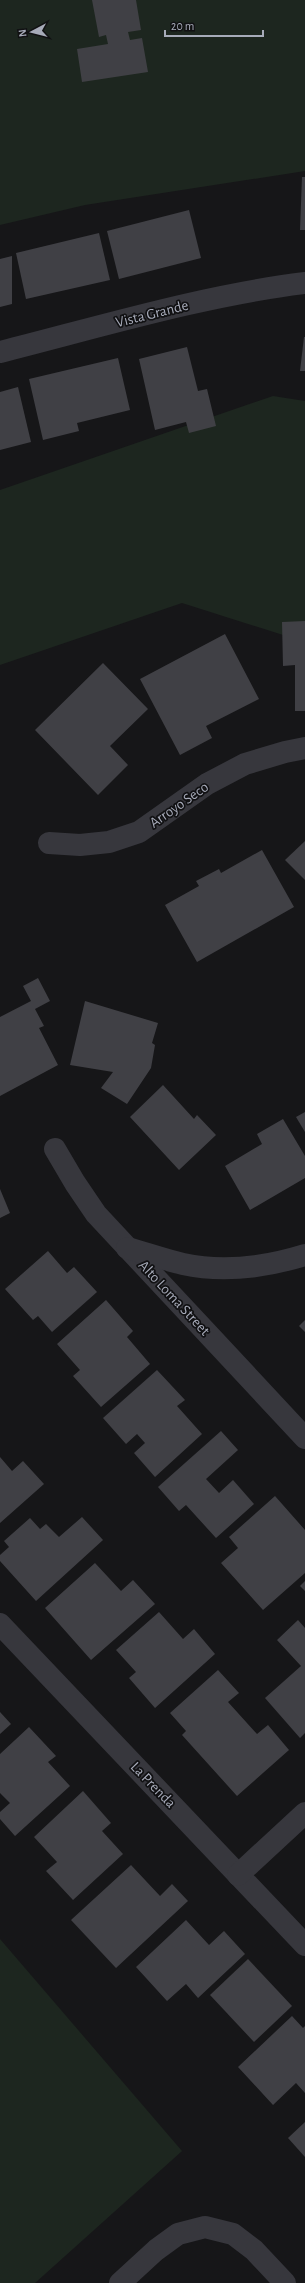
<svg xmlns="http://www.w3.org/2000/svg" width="305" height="2283" font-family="'Alegreya Sans',sans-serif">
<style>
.green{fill:#1d261f}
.building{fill:#404045}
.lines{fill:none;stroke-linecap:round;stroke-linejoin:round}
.minor{stroke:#37373d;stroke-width:22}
.labels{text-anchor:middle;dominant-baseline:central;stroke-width:3.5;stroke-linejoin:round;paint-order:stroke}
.street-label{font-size:15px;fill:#a7abb9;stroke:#111113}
</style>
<rect width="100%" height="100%" fill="#161618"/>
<!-- green -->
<g class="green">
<polygon points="0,0 305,0 305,171 85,205 0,225"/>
<polygon points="273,396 305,401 305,642 182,603 0,665 0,490"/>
<polygon points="0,1939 182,2151 35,2283 0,2283"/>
</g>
<!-- building -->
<g class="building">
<polygon points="92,0 136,0 141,30 128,32 130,40 142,38 148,72 82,82 77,49 108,44 106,35 99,37"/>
<polygon points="302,177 305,177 305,230 300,230"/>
<polygon points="189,210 201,258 119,279 107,231"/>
<polygon points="99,233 110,280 26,299 16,253"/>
<polygon points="12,256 12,304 0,307 0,259"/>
<polygon points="304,337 305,337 305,371 300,371"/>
<polygon points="187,347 198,391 207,389 216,426 189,433 186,422 155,430 139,359"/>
<polygon points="118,358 130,410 77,423 79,431 43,440 29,379"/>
<polygon points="18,387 31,442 0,450 0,392"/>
<polygon points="305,621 305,711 295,711 295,665 283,666 282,622"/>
<polygon points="225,634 259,699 206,726 212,738 180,755 140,679"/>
<polygon points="103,663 148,709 110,746 128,765 98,795 35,730"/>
<polygon points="305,841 305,880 285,860"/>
<polygon points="262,850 294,907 197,962 165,905 199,886 196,881 219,869 221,873"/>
<polygon points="38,978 50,1001 35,1009 44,1026 39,1028 58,1065 0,1096 0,1017 31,1001 23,986"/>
<polygon points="85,1001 158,1023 152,1043 155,1045 151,1068 127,1104 101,1088 113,1072 70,1065"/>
<polygon points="163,1085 194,1119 197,1115 216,1135 179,1170 130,1117"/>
<polygon points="305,1112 305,1132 296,1117"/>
<polygon points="283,1119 305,1156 305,1178 250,1210 225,1166 262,1144 257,1134"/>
<polygon points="0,1189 10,1213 0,1218"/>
<polygon points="48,1251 67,1273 74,1267 97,1292 52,1332 38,1316 33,1320 5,1289"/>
<polygon points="106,1300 133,1331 127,1337 150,1364 101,1407 73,1376 80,1370 57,1344"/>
<polygon points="305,1320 305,1332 299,1326"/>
<polygon points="157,1370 185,1400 177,1406 202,1434 155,1477 134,1453 145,1443 137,1434 126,1444 103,1418"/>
<polygon points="221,1431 238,1450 206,1479 219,1493 233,1480 254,1504 216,1538 186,1505 179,1511 158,1487"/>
<polygon points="0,1457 12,1471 23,1461 44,1484 0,1523"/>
<polygon points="275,1496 305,1530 305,1573 263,1610 221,1563 238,1548 229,1537"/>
<polygon points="82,1517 103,1540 36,1601 0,1561 0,1555 9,1547 4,1541 30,1518 40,1529 46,1524 59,1537"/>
<polygon points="95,1563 121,1591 133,1580 155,1604 91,1660 45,1608"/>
<polygon points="305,1581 305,1591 300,1586"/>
<polygon points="159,1612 183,1639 194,1629 215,1654 155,1708 129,1678 136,1672 116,1650"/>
<polygon points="298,1620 305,1628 305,1733 300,1738 265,1698 301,1666 277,1640"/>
<polygon points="218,1670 239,1693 228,1702 257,1734 268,1725 289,1750 237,1796 182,1735 186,1731 170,1713"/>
<polygon points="0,1712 11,1724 0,1734"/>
<polygon points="29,1727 56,1756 48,1762 70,1786 15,1836 0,1819 0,1812 10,1803 0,1793 0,1754"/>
<polygon points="83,1791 111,1823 102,1831 123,1854 73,1900 46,1871 57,1862 34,1837"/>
<polygon points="131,1865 160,1896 172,1884 188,1901 116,1968 71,1920"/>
<polygon points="186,1920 209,1945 224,1931 245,1954 198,1998 186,1984 167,2001 136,1967"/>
<polygon points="248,1959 292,2006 254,2042 210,1995"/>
<polygon points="292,2016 303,2028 305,2026 305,2093 296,2083 273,2105 238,2067"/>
<polygon points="305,2122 305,2157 288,2138"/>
</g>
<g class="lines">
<!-- minor -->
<g class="minor">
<path d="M0,352C99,327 205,295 305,283"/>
<polyline points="49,843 80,845 109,842 139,832 207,784 245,764 285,752 305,748"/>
<polyline points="55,1149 75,1183 96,1214 305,1438"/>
<path d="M127,1248C146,1253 165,1260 183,1264C224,1273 266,1267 305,1255"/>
<polyline points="0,1624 305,1945"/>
<polyline points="238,1875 305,1813"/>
<polyline points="120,2283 156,2250 178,2234 205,2227 233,2234 254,2250 285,2283"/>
</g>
</g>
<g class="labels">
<!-- street labels -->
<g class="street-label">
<text transform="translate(152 314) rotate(-14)">Vista Grande</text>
<text transform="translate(179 805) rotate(-35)">Arroyo Seco</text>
<text transform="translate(174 1298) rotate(47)">Alto Loma Street</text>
<text transform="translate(153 1785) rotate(46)">La Prenda</text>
</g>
</g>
<!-- north arrow -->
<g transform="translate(32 32) rotate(263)" stroke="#111113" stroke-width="3" paint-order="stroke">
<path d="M0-3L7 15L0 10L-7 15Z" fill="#a7abb9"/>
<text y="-6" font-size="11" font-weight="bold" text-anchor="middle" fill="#a7abb9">N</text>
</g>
<!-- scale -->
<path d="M165 30v6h98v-6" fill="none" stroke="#a7abb9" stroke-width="2"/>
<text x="171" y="30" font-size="12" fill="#a7abb9" stroke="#111113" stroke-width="3" paint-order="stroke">20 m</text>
</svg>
